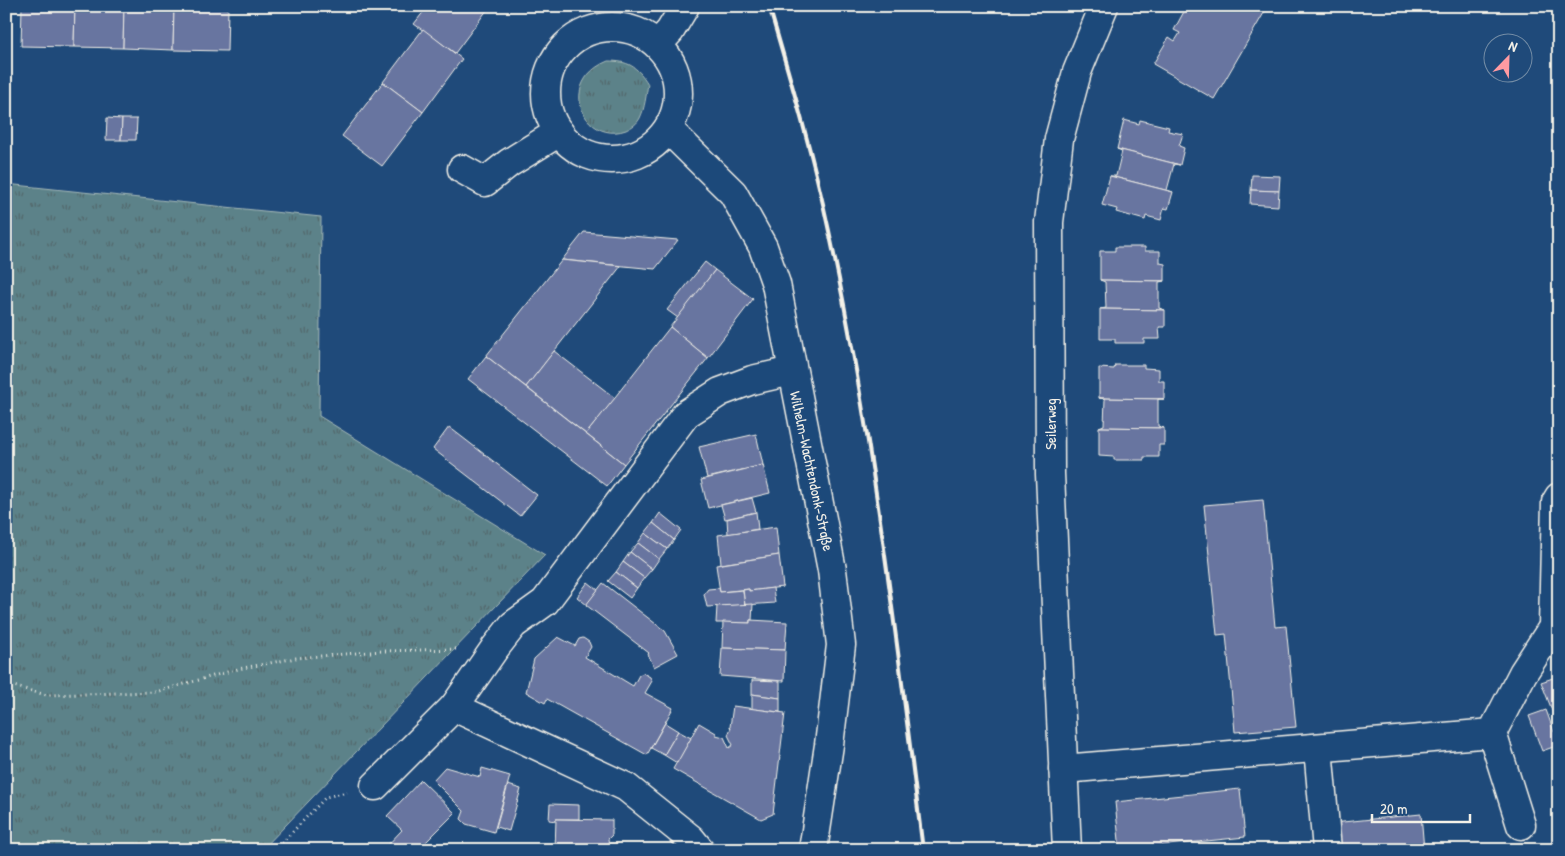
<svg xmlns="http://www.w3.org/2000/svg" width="1565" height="856" font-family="'Patrick Hand',sans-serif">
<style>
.grass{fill:url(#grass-tufts);stroke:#a8bab8}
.building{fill:#6774a0;stroke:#f4f1e8}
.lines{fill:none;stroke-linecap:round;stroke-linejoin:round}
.minor-casing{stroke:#f4f1e8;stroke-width:31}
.path{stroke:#f4f1e8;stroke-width:3;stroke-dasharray:1 4;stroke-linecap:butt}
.minor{stroke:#1f4a7a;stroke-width:28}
.rail{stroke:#f4f1e8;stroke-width:4}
.labels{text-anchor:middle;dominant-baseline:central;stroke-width:4.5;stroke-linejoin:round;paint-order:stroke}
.street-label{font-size:15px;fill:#f4f1e8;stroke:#1f4a7a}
</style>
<defs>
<pattern id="grass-tufts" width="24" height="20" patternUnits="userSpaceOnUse" patternTransform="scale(1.25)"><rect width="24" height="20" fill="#5b8289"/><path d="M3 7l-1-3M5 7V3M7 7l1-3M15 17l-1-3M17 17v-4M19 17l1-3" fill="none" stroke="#53686b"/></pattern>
</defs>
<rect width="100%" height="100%" fill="#1f4a7a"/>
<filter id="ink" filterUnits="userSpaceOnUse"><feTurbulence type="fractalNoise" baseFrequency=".02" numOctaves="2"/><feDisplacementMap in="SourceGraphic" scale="10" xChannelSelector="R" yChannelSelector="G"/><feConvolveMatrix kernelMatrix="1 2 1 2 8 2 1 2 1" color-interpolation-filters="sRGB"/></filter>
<g filter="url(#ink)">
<!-- grass -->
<g class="grass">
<path d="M608,61C628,61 637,66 648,84C646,95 645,108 640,118C637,124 632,127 626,130C584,145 556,82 608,61Z"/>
<polygon points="6,184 321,217 319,416 545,555 262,850 6,850"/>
</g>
<!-- building -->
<g class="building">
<polygon points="22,6 75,6 74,47 21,46"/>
<polygon points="75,6 124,6 123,48 74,47"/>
<polygon points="124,6 174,7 173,50 123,48"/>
<polygon points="428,6 490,6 455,53 414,24"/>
<polygon points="1187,6 1268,6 1214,99 1153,64 1169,37 1175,41 1180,33 1174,30"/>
<polygon points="174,7 228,9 227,51 173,50"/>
<polygon points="423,29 462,59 423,112 383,82"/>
<polygon points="383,82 423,112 382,166 342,136"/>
<polygon points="107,118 122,119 121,140 106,140"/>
<polygon points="122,119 137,119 136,140 121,140"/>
<polygon points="1124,120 1139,124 1140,120 1169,127 1168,131 1183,134 1179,146 1184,148 1180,165 1117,149"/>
<polygon points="1117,149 1180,165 1174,164 1167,190 1173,192 1110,176 1116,176 1122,151"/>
<polygon points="1252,175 1280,176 1279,191 1251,190"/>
<polygon points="1110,176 1173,192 1168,209 1164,208 1161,220 1146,216 1145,220 1116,212 1117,209 1102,205"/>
<polygon points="1251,190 1279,191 1278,206 1250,204"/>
<polygon points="584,232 678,240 655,269 562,260"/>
<polygon points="1115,247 1145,247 1145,251 1160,251 1160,263 1165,264 1165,281 1100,280 1100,251 1115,251"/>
<polygon points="562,260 621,266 526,387 486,356"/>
<polygon points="705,262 715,270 678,318 667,310"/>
<polygon points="715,270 753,299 708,358 670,327"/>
<polygon points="1100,280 1165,281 1159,282 1159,308 1165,310 1100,309 1106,308 1105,282"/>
<polygon points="1100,309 1165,310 1165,327 1159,327 1160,339 1144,339 1144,343 1115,343 1115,339 1100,339"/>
<polygon points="670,327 708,358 624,464 586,434"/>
<polygon points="554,351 615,398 586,434 526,387"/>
<polygon points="486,356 624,464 607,486 468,379"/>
<polygon points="1115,365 1144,365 1144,368 1159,369 1159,381 1164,381 1164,399 1099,398 1099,368 1114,369"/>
<polygon points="1099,398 1164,399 1158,399 1158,426 1164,428 1099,427 1104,425 1105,399"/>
<polygon points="449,427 537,495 520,516 433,449"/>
<polygon points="1099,427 1164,428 1164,445 1159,445 1159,457 1144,457 1144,460 1114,460 1114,457 1099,456"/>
<polygon points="756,434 763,465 707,478 699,447"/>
<polygon points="763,465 770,493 708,508 701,480"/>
<polygon points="752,498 756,512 725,519 721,505"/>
<polygon points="1263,500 1275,627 1286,626 1296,727 1235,732 1226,634 1217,635 1204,505"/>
<polygon points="756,512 758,529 728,534 727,519"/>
<polygon points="660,513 681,530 674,540 653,523"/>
<polygon points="653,523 674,540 667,549 645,533"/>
<polygon points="776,527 779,555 721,564 718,535"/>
<polygon points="645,533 667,549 659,559 638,543"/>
<polygon points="638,543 659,559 652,569 630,552"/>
<polygon points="630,552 652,569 644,578 623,562"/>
<polygon points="779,555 783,587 749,591 749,589 720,592 716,565"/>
<polygon points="623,562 644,578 637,588 616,572"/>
<polygon points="616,572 637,588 630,598 608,581"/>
<polygon points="588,582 598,590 587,605 577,597"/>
<polygon points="603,583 665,631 678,654 654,667 648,654 649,653 586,605"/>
<polygon points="719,588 720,592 743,590 745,605 707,607 704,594 708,589"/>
<polygon points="773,588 775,603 745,605 743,590 749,589 749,591"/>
<polygon points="753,604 752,620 750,620 750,623 716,623 717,606"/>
<polygon points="750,620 787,622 785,650 722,648 723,622 750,623"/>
<polygon points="558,637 575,646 579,639 583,638 589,642 591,647 585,657 633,686 639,675 643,673 650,677 652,681 645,693 673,708 647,755 547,699 545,703 526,692 534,659"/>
<polygon points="722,648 785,650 784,681 720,676"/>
<polygon points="1559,676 1559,728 1541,682"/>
<polygon points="752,680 780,681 780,698 752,694"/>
<polygon points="752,694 780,698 780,712 752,709"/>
<polygon points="733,706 785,713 773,814 761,819 673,769 699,723 716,733 716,735 724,737 729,748 733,745 728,735 731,728 730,727"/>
<polygon points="1546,710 1554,732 1559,731 1559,745 1542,751 1529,716"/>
<polygon points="665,723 678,731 664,755 651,748"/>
<polygon points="678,731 691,738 677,763 664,755"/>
<polygon points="445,767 480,777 482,768 510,776 494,832 466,824 461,819 464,811 433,780"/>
<polygon points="421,780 455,813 418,850 383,850 402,830 387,816"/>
<polygon points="508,785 521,789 509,831 496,827"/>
<polygon points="1240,789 1245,837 1120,850 1115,802"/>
<polygon points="550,804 579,805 579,819 556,819 556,821 549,820"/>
<polygon points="1421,814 1424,850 1336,850 1333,823"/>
<polygon points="556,819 612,820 612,835 608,839 609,844 617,844 617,850 555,850"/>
</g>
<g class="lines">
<defs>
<g id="minor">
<circle cx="612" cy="93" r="66"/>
<polyline points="659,43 670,31 685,6"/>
<polyline points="668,129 733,193 763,247 776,284 832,570 841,645 829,745 813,850"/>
<polyline points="462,169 485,182 509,163 559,132"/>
<polyline points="1553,627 1556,502 1559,497"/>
<polyline points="454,707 626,787 691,839 700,850"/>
<polyline points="1492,733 1521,825"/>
<polyline points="1318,748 1327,850"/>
<polyline points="1063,769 1492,733 1523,673 1553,627 1559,625"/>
<polyline points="375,786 454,707 495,648 513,625 545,602 686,414 720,392 752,380 792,371"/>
<polyline points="1067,850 1050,474 1049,222 1059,139 1077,72 1104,6"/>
</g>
</defs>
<!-- minor casing -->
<use href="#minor" class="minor-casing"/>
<!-- path -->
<g class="path">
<polyline points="6,684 46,695 156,692 238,669 296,658 382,651 457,649"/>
<polyline points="275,850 326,797 347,792"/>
</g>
<!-- minor -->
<use href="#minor" class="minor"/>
<!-- rail -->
<path class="rail" d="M769,6C791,81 813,155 829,231C873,435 897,643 923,850"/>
</g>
</g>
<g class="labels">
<!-- street labels -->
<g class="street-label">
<text transform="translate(1050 424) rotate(-90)">Seilerweg</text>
<text transform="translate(812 471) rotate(78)">Wilhelm-Wachtendonk-Straße</text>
</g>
</g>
<!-- margin -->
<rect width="1565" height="856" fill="none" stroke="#1f4a7a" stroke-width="25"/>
<rect x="12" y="12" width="1540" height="831" fill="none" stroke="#f4f1e8" stroke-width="2" filter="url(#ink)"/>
<!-- north arrow -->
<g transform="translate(1508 58) rotate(23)"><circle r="24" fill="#1f4a7a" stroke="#748da6"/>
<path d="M0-4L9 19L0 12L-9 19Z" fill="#ff9aa2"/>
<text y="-8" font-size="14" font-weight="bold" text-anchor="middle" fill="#f4f1e8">N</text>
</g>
<!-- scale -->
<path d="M1372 814v8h98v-8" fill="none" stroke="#f4f1e8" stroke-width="2.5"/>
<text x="1380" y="814" font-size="15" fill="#f4f1e8" stroke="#1f4a7a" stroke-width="4" paint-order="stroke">20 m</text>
</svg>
